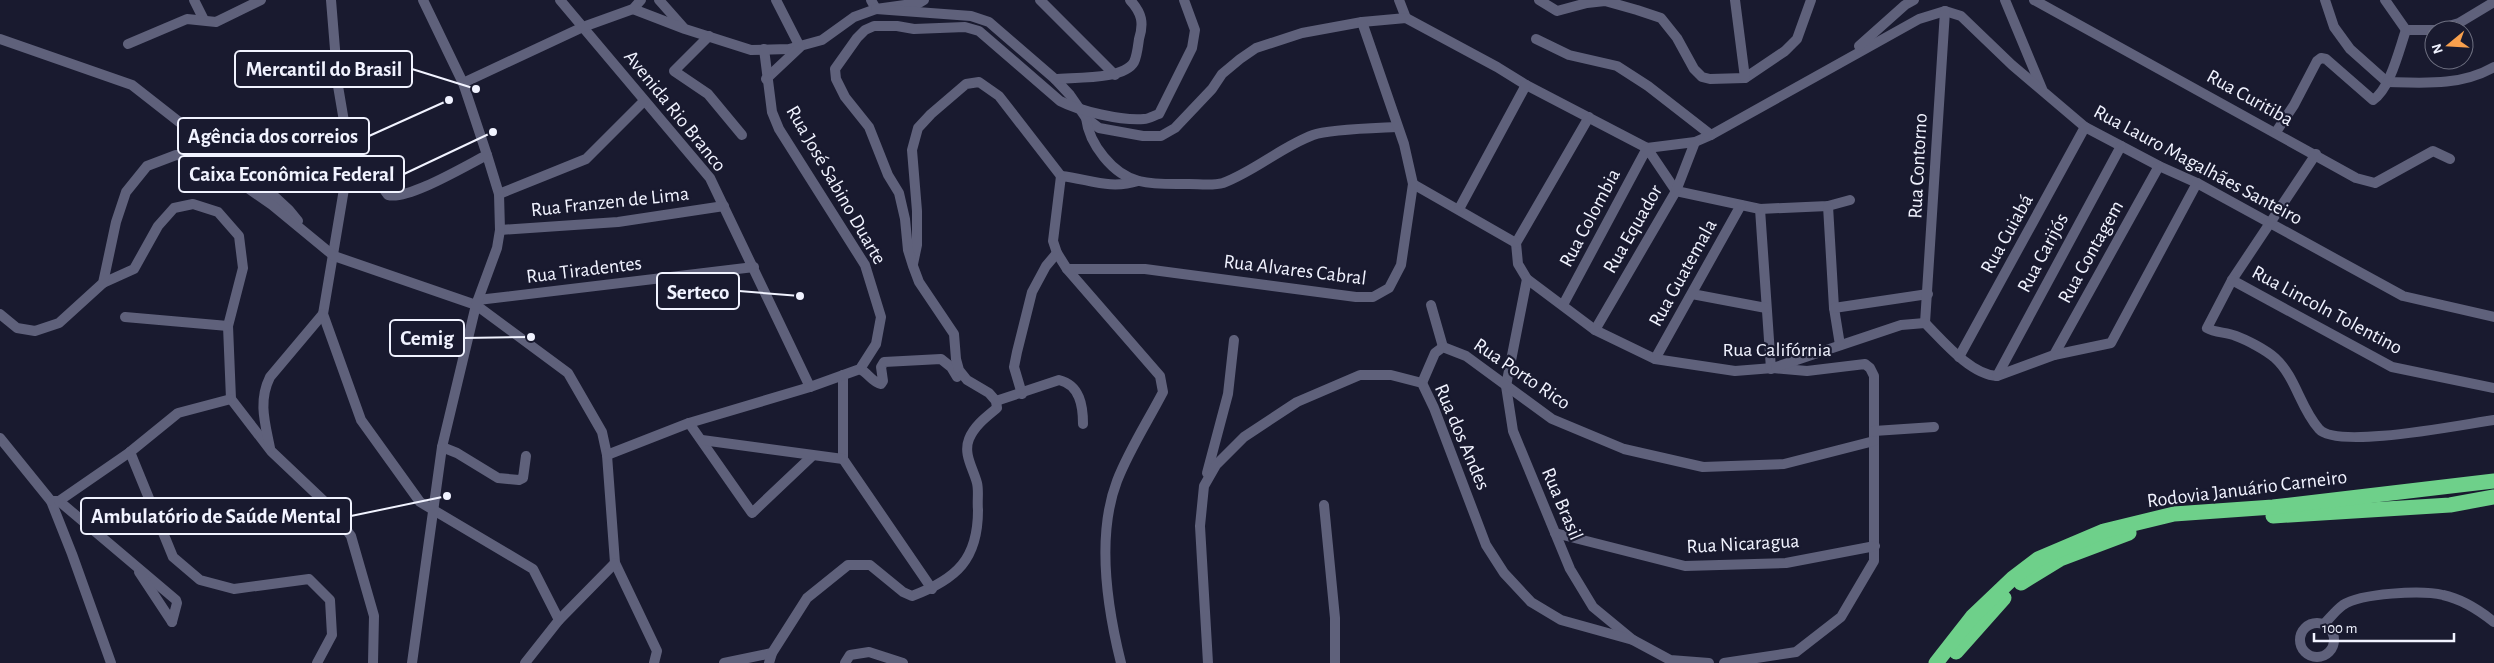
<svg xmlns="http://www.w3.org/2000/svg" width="2494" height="663" font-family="'Alegreya Sans',sans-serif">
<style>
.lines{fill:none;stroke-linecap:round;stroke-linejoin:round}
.minor{stroke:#5f617b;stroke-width:10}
.highway{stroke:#6ed08a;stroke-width:15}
.labels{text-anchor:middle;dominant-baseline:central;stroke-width:4.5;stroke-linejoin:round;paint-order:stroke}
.street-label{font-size:20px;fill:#f1f3ff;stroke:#191a2f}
.leader{fill:none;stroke:#f1f3ff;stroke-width:2}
.callout-dot{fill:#f1f3ff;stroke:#191a2f;stroke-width:2}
.callout{fill:#191a2f;stroke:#f1f3ff;stroke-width:2}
.callout-label{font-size:21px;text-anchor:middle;font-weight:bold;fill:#f1f3ff}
</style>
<rect width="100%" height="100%" fill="#191a2f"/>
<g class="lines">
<!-- minor -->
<g class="minor">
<polyline points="194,0 204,20"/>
<polyline points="331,0 338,86 347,139 345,183 323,314 361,420 420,502 533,569 559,620"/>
<polyline points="560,0 710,178 810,387"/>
<polyline points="659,0 683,27"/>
<polyline points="871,0 876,9"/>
<polyline points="1040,0 1115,75"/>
<polyline points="1399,0 1406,18"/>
<polyline points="1539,0 1557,11 1587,3 1605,1 1637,10 1661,18 1677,38 1694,69 1702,77 1710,79 1745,78 1785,51 1797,39 1811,0"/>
<polyline points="1735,0 1745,78"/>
<polyline points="2005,0 2042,89"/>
<polyline points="2034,0 2356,178 2375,183 2433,151 2450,159"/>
<polyline points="2325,0 2334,27 2350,49 2387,82"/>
<polyline points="2385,0 2406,30"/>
<polyline points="633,9 685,29 751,50 789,49 822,40 854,17 876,9 919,3 924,0"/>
<polyline points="876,9 971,16 989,22 1055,79 1070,95 1086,118 1099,128 1143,136 1161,136 1175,128 1212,89 1222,74 1240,59 1256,48 1302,33 1362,22 1406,18 1497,67 1526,85 1647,148 1695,142 1711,135 1919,19 1945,11 1961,16 2012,65 2085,127 2159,166 2197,183 2403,296 2494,317"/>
<polyline points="2406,30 2434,30"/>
<polyline points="2435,30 2459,23 2494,2"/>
<polyline points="709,36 674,71 708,94 742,135"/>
<polyline points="0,39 132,85 275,197 289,210 298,221"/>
<polyline points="1536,39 1569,55 1617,66 1648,86 1711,135"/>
<polyline points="128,44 187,19 216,22 261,0"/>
<polyline points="1859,46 1905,5 1914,0"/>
<polyline points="766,79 800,47 776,0"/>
<path d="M1055,79C1074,77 1124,80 1134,62C1137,56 1138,46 1139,39C1144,23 1142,13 1130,0"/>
<path d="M2387,82C2424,83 2461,86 2494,67"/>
<polyline points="463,83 583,27 633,9 641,0"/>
<polyline points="1589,117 1516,243 1518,264 1527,279 1595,330 1655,359 1735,371 1773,368 1807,371 1865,364 1870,368 1874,376 1874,561 1841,617 1796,652 1724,663"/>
<path d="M1086,118C1089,144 1113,175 1139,181C1156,185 1172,184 1189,184C1199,184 1213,186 1223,183C1255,171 1281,147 1313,135C1329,129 1376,128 1396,127"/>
<path d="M2276,132L2294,105L2317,61L2321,58L2326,59L2373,100C2390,89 2399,50 2406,30"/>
<path d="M347,139L388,195C407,201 467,165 487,155"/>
<path d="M2316,154L2232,280L2207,328C2215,333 2226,332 2236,336C2247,340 2266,350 2275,358C2296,377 2300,408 2319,429C2337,450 2464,424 2494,420"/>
<polyline points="1413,184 1516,243"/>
<polyline points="1676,191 1760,209 1828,206 1850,200"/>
<polyline points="499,194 586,159 644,101"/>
<polyline points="1828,206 1834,308 1840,345"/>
<polyline points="1459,209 1526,85"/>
<polyline points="1760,209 1771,369"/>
<polyline points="500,230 618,222 724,206"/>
<polyline points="913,264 917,245 917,211 912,150 918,128 931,114 966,84 979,82 999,96 1061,176"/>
<polyline points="1067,269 1145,269 1356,297 1373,297 1389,288 1401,265 1413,184 1404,144 1362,22"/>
<polyline points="1527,279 1506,386 1513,431 1570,569 1593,607 1633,640 1670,660 1709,663"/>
<polyline points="2232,280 2392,367 2494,388"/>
<polyline points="103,283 134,269 158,226 174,208 193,204 218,212 239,236 243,268 228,326 231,399 271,451 328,505 351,536 374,616 373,663"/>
<polyline points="1692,294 1766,308"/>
<polyline points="478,300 754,267"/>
<polyline points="1431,305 1443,347"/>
<polyline points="1563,305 1647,148 1676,191"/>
<polyline points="1834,308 1928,294"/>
<polyline points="0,314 17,328 35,331 59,323 103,283 116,222 126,192 147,166 176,155 205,158 272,205 334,256 476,305 568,373 602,432 607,455 615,563 657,651 654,663"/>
<polyline points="125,317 228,326"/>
<polyline points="1925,323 1945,11"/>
<polyline points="1595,330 1676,191 1695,142"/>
<polyline points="2054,355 2159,166"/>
<polyline points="1959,357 2085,127"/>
<polyline points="1655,359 1741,205"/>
<path d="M1776,367L1901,325L1925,323C1943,341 1971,375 1997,376L2054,355L2111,343L2197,183"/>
<path d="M860,369C868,373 873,383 881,384L883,381L881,367L884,362L941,359L951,367L957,377"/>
<polyline points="843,375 843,459 932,589"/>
<polyline points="1997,376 2121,146"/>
<polyline points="1422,383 1435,353 1443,347 1466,356 1552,419 1624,449 1703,467 1784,464 1874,441"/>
<polyline points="1022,394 1014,367 1017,352 1032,292 1046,266 1057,253"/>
<path d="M996,401L1059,380C1080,385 1083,406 1083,424"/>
<polyline points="689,423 752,513 812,456"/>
<polyline points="1874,431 1934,427"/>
<polyline points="0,438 51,501 72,554 111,663"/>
<polyline points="702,440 843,459"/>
<polyline points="442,447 457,453 498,478 519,480 523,478 526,456"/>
<path d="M270,448C265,423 258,401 270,377L323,314"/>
<polyline points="130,452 173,557 200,580 234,589 309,579 330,600 332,635 317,663"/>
<polyline points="607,455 689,423 810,387 860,369 876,344 881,317 865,265 779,129 772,112 764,49"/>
<polyline points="1207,473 1228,394 1234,340"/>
<polyline points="51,501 59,501 130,452 178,413 231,399"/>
<polyline points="59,501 176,600 177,603 172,622"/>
<polyline points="1324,505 1335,618 1335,663"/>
<polyline points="1555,533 1685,566 1786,563 1875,546"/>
<polyline points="139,572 172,622"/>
<circle cx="2317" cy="640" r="17"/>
<path d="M2324,624C2330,618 2336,610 2343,605C2361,593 2422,590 2443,595C2462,599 2479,610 2494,622"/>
<polyline points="412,663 442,447 476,305 497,248 500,230 499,194 487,155 463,83 423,0"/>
<polyline points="525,663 559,620 615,563"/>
<polyline points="724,663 772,653"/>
<path d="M769,663L772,653L807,598L848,565H870L903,592L912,596C957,579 978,559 978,510C977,501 979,491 977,483C973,468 963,454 969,439C974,426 986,417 997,408L996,401L989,393L967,380L959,370L956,359L954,334L919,282L913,266L908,250L905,219L899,193L888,175L869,127L845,97L836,79L835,69L857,38L865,30L874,26H897L914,29L965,27L979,31L1060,101C1079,111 1122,121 1144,119C1149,119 1155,115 1159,114L1192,48L1195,30L1184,0"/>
<polyline points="845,663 850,655 869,652 903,663"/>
<path d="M1121,663C1107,607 1096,536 1117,481C1129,450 1148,421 1163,392L1160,376L1067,269L1057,253L1053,241L1061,176C1089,179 1109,190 1138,181"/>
<polyline points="1208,663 1200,526 1204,486 1216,465 1244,437 1297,402 1360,375 1391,375 1422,383 1434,408 1486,545 1504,573 1531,602 1561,620 1633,640"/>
</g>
<!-- highway -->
<g class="highway">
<polyline points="2273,516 2450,505 2494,497"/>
<polyline points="2021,583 2060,559 2129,533"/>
<polyline points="1956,652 2004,598"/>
<polyline points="1936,663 1972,617 2013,578 2038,559 2104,531 2174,514 2273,507 2494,481"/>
</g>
</g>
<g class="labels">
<!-- street labels -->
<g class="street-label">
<text transform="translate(2250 98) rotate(29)">Rua Curitiba</text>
<text transform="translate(675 111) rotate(51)">Avenida Rio Branco</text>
<text transform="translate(2198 165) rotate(28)">Rua Lauro Magalhães Santeiro</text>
<text transform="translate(1918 166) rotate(-87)">Rua Contorno</text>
<text transform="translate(836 185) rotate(60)">Rua José Sabino Duarte</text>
<text transform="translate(610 202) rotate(-6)">Rua Franzen de Lima</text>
<text transform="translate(1590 218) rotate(-62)">Rua Colombia</text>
<text transform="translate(1633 229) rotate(-60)">Rua Equador</text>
<text transform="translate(2007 234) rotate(-61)">Rua Cuiabá</text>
<text transform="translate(2091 252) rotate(-61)">Rua Contagem</text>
<text transform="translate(2043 253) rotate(-62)">Rua Carijós</text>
<text transform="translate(584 270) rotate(-7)">Rua Tiradentes</text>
<text transform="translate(1295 270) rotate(7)">Rua Alvares Cabral</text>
<text transform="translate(1683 273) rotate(-61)">Rua Guatemala</text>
<text transform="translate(2327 310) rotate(28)">Rua Lincoln Tolentino</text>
<text x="1777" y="350">Rua Califórnia</text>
<text transform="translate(1522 374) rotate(34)">Rua Porto Rico</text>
<text transform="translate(1462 437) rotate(67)">Rua dos Andes</text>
<text transform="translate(2247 489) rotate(-7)">Rodovia Januário Carneiro</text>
<text transform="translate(1562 504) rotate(67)">Rua Brasil</text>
<text transform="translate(1743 544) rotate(-3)">Rua Nicaragua</text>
</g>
</g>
<!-- callouts -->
<path class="leader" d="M476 89L412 69M449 100L369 136M493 132L404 174M800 296L739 291M531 337L464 338M447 496L351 516"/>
<g class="callout-dot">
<circle cx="476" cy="89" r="5"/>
<circle cx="449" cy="100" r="5"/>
<circle cx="493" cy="132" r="5"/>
<circle cx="800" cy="296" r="5"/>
<circle cx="531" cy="337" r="5"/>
<circle cx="447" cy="496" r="5"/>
</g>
<g class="callout">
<rect x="235" y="51" width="177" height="36" rx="5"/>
<rect x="178" y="118" width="191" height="36" rx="5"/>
<rect x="179" y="156" width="225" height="36" rx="5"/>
<rect x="657" y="273" width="82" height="36" rx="5"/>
<rect x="390" y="320" width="74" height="36" rx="5"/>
<rect x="81" y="498" width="270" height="36" rx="5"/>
</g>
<g class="callout-label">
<text x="324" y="76">Mercantil do Brasil</text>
<text x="273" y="143">Agência dos correios</text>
<text x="292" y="181">Caixa Econômica Federal</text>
<text x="698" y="299">Serteco</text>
<text x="427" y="345">Cemig</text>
<text x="216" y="523">Ambulatório de Saúde Mental</text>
</g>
<!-- north arrow -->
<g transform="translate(2449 45) rotate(252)"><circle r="24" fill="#191a2f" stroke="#6f7182"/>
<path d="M0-4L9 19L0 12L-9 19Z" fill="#f9a04d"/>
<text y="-8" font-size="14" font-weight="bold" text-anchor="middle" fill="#f1f3ff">N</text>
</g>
<!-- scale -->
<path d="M2314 633v8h140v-8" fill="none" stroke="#f1f3ff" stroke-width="2.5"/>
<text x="2322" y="633" font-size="15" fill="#f1f3ff" stroke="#191a2f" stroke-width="4" paint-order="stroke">100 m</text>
</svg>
